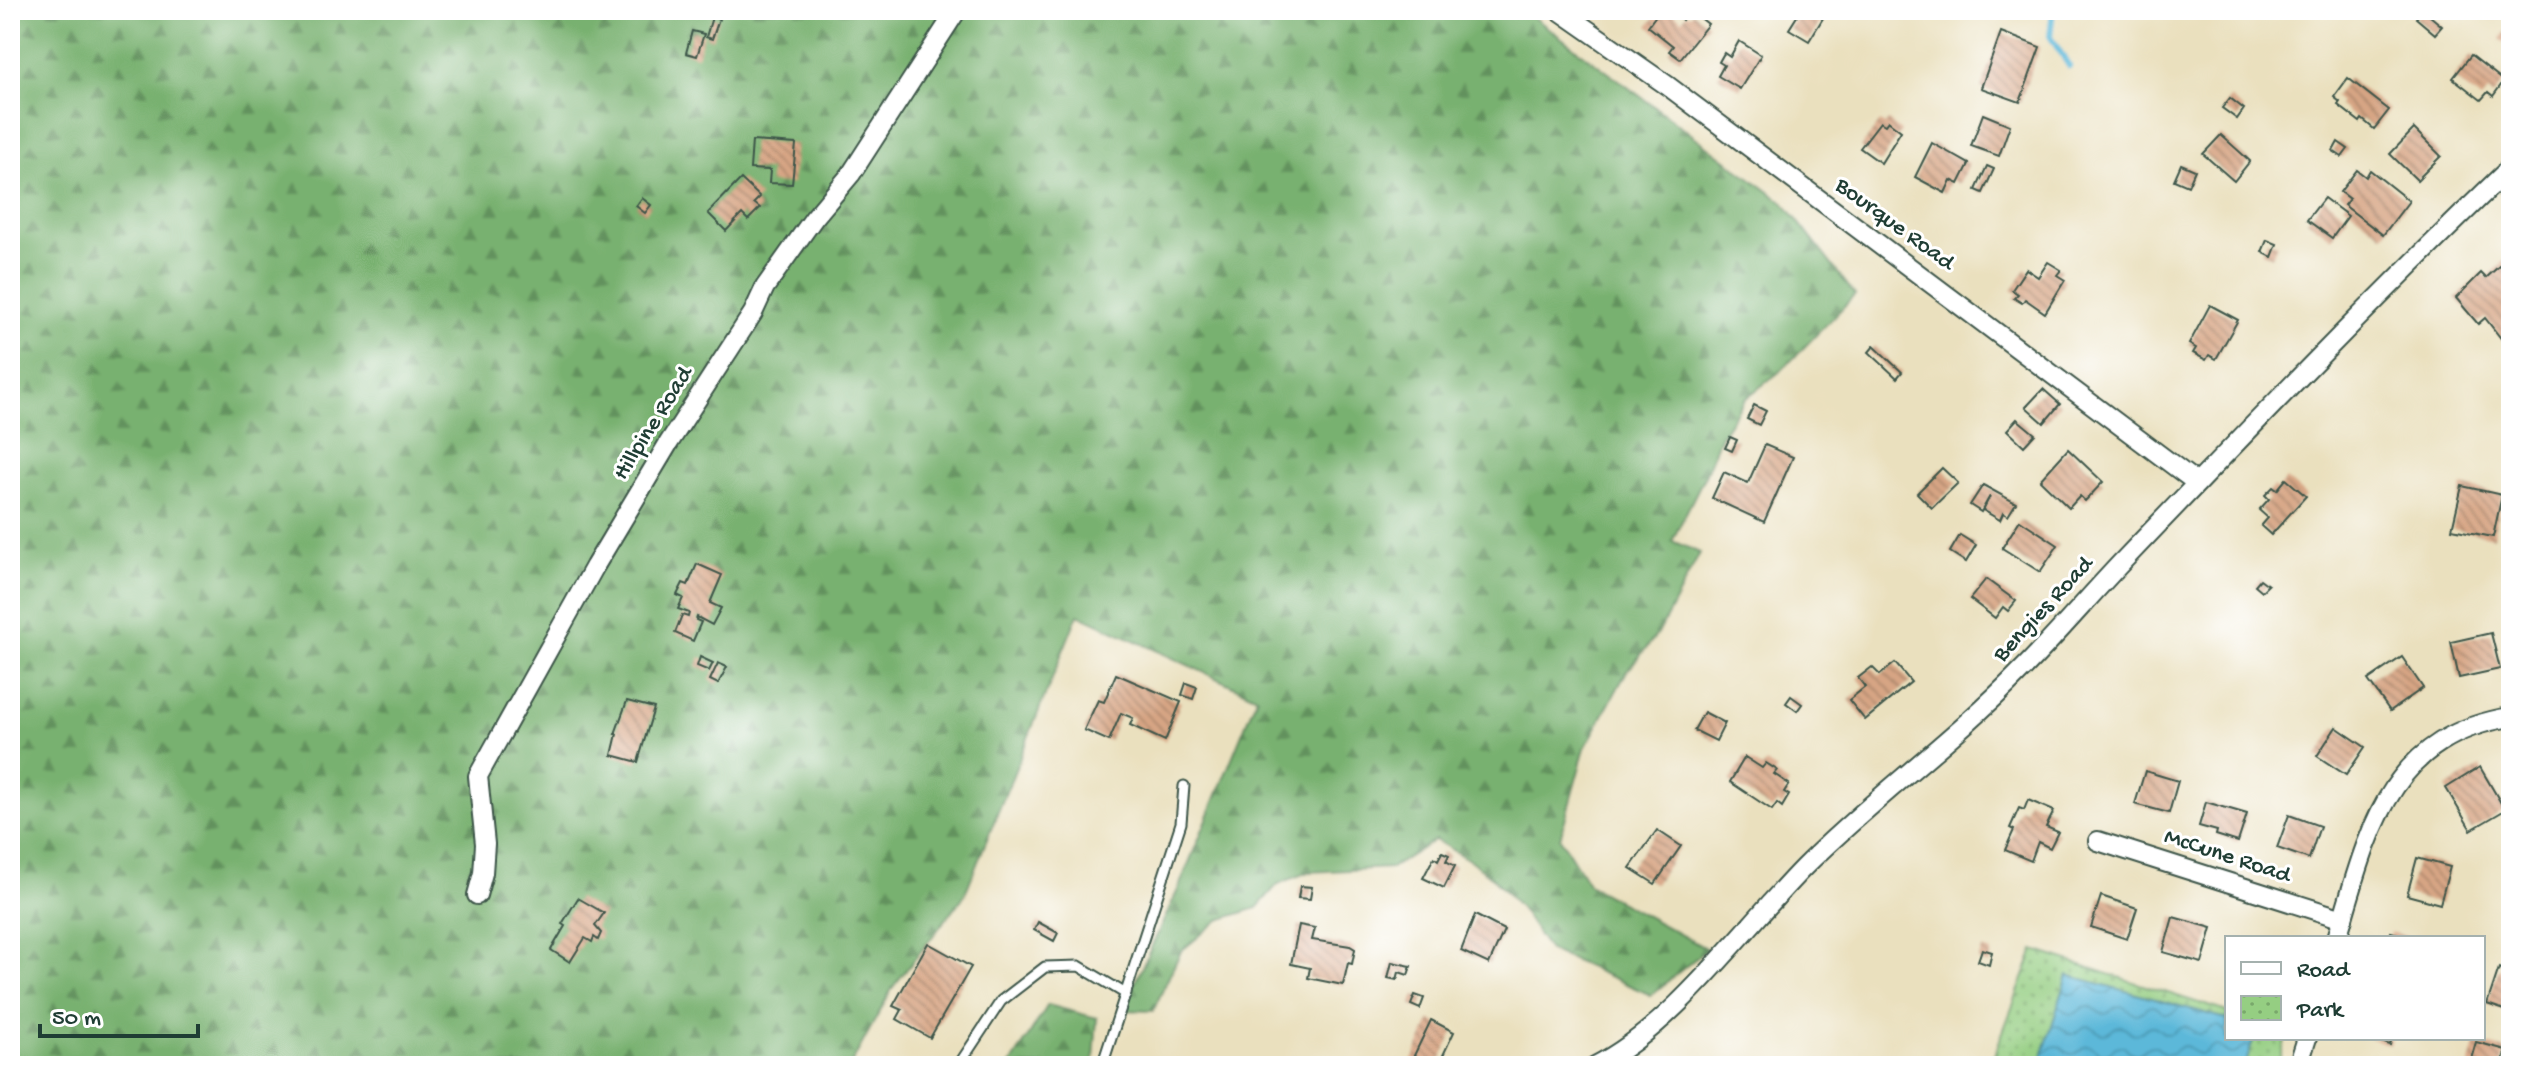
<svg xmlns="http://www.w3.org/2000/svg" width="2521" height="1076" font-family="'Gochi Hand',sans-serif">
<style>
.forest{fill:url(#forest-firs);stroke:#4c7752;stroke-width:2}
.park{fill:url(#park-dots);stroke:#5a865b;stroke-width:2}
.water{fill:url(#water-waves);stroke:#3d7a86;stroke-width:2}
.lines{fill:none;stroke-linecap:round;stroke-linejoin:round}
.stream{stroke:#5bb8d9;stroke-width:6}
.building{fill:url(#building-back-hatch)}
.service-casing{stroke:#3d5549;stroke-width:13}
.minor-casing{stroke:#3d5549;stroke-width:22}
.service{stroke:#fff;stroke-width:9}
.minor{stroke:#fff;stroke-width:18}
.labels{text-anchor:middle;dominant-baseline:central;stroke-width:6;stroke-linejoin:round;paint-order:stroke}
.street-label{font-size:24px;fill:#1f3d34;stroke:#fff}
</style>
<defs>
<pattern id="forest-firs" width="22" height="20" patternUnits="userSpaceOnUse" patternTransform="scale(2)"><rect width="22" height="20" fill="#78b170"/><path d="M5 1l3.5 6h-7zM16 11l3.5 6h-7z" fill="#62915d"/></pattern>
<pattern id="park-dots" width="8" height="8" patternUnits="userSpaceOnUse" patternTransform="scale(2)"><rect width="8" height="8" fill="#95ce82"/><path d="M2 2h.1M6 6h.1" fill="none" stroke="#79a86b" stroke-width="1.8" stroke-linecap="round"/></pattern>
<pattern id="water-waves" width="16" height="10" patternUnits="userSpaceOnUse" patternTransform="scale(2)"><rect width="16" height="10" fill="#5bb8d9"/><path d="M0 5q4-4 8 0t8 0" fill="none" stroke="#4b97b1"/></pattern>
<pattern id="building-back-hatch" width="6" height="6" patternUnits="userSpaceOnUse" patternTransform="scale(2)"><rect width="6" height="6" fill="#d7a584"/><path d="M-1 5l2 2M0 0l6 6M5-1l2 2" fill="none" stroke="#ae886d"/></pattern>
</defs>
<rect width="100%" height="100%" fill="#fff"/>
<filter id="ink" filterUnits="userSpaceOnUse"><feTurbulence type="fractalNoise" baseFrequency=".0125" numOctaves="2"/><feDisplacementMap in="SourceGraphic" scale="16" xChannelSelector="R" yChannelSelector="G"/><feConvolveMatrix kernelMatrix="1 2 1 2 8 2 1 2 1" color-interpolation-filters="sRGB"/></filter>
<filter id="wash" filterUnits="userSpaceOnUse"><feTurbulence type="fractalNoise" baseFrequency=".006" numOctaves="4" result="noise"/><feDisplacementMap in="SourceGraphic" scale="32" xChannelSelector="R" yChannelSelector="G"/><feGaussianBlur stdDeviation="1.8" result="paint"/><feColorMatrix in="noise" values="0 0 0 0 0 0 0 0 0 0 0 0 0 0 0 0 0 1.4 0 .05"/><feComposite in="paint" operator="in"/></filter>
<g filter="url(#wash)">
<rect width="100%" height="100%" fill="#eae0be"/>
<!-- forest -->
<g class="forest">
<polygon points="10,10 1524,10 1784,203 1855,295 1782,370 1746,398 1721,435 1705,475 1672,541 1700,553 1659,632 1626,673 1585,748 1560,838 1589,885 1707,949 1651,995 1549,950 1520,908 1493,878 1471,861 1435,840 1391,868 1308,872 1278,884 1257,908 1219,920 1181,951 1153,1011 1122,1010 1177,892 1257,697 1078,614 964,896 893,987 850,1066 10,1066"/>
<polygon points="1048,1005 1097,1018 1094,1059 1090,1066 1010,1066"/>
</g>
<!-- park -->
<polygon class="park" points="2034,950 2227,1012 2227,1038 2286,1038 2278,1066 1990,1066"/>
<!-- water -->
<polygon class="water" points="2068,975 2227,1019 2227,1038 2254,1038 2245,1066 2039,1066"/>
<g class="lines">
<!-- stream -->
<polyline class="stream" points="2053,10 2050,36 2069,66"/>
</g>
<g id="blocks">
<!-- building -->
<g class="building">
<polygon points="1660,10 1674,10 1672,12 1682,20 1687,13 1690,15 1693,12 1708,24 1680,59 1669,51 1673,46 1648,26"/>
<polygon points="1801,10 1810,10 1823,18 1809,41 1789,29"/>
<polygon points="2423,10 2442,26 2435,34 2416,18"/>
<polygon points="712,17 719,19 712,39 706,37"/>
<polygon points="2511,25 2511,47 2500,39"/>
<polygon points="692,31 704,34 697,56 686,53"/>
<polygon points="2001,32 2040,47 2020,102 1981,88"/>
<polygon points="1739,41 1761,55 1740,89 1718,76 1724,65 1719,62 1724,53 1730,57"/>
<polygon points="2471,55 2504,81 2493,96 2488,92 2481,100 2453,78"/>
<polygon points="2348,78 2389,110 2374,129 2362,119 2360,122 2338,105 2340,102 2334,97"/>
<polygon points="2230,98 2244,109 2237,119 2222,108"/>
<polygon points="1983,114 2010,125 1999,156 1971,146"/>
<polygon points="1888,121 1901,131 1881,163 1860,148 1880,122 1885,125"/>
<polygon points="2414,129 2441,156 2417,180 2390,154"/>
<polygon points="2221,135 2250,161 2234,181 2203,154"/>
<polygon points="752,141 796,144 792,184 769,183 770,170 750,169"/>
<polygon points="2338,142 2348,149 2342,157 2333,151"/>
<polygon points="1932,143 1969,164 1959,184 1951,180 1945,193 1915,177"/>
<polygon points="2181,164 2195,170 2188,186 2174,180"/>
<polygon points="1987,166 1994,169 1983,193 1976,190"/>
<polygon points="2357,170 2366,177 2370,170 2409,201 2383,235 2344,205 2349,199 2340,192"/>
<polygon points="741,179 760,197 754,203 760,208 748,220 742,214 726,231 708,213"/>
<polygon points="642,198 651,205 645,213 636,206"/>
<polygon points="2324,198 2348,216 2332,238 2307,220"/>
<polygon points="2267,240 2277,244 2272,257 2262,252"/>
<polygon points="2511,255 2511,319 2506,324 2511,333 2503,341 2485,318 2478,324 2456,298 2481,273 2486,278"/>
<polygon points="2048,262 2061,270 2057,275 2065,280 2045,313 2025,299 2022,303 2014,298 2018,294 2012,290 2026,269 2038,277"/>
<polygon points="2210,305 2238,320 2216,359 2209,355 2206,360 2193,353 2196,348 2189,344"/>
<polygon points="1874,346 1902,372 1897,378 1869,352"/>
<polygon points="2043,389 2060,404 2044,423 2026,407"/>
<polygon points="1754,405 1766,411 1759,425 1747,419"/>
<polygon points="2017,419 2035,434 2024,446 2007,430"/>
<polygon points="1730,437 1737,440 1732,451 1725,448"/>
<polygon points="1765,445 1793,457 1764,522 1712,498 1724,472 1748,483"/>
<polygon points="2068,449 2103,482 2085,501 2080,496 2069,508 2040,480"/>
<polygon points="1942,468 1958,483 1932,508 1917,493"/>
<polygon points="2286,479 2306,496 2271,535 2261,526 2268,518 2259,510 2269,499 2265,495 2273,487 2277,490"/>
<polygon points="1983,485 2016,503 2008,516 2003,513 2000,520 1983,510 1990,496 1981,512 1970,505"/>
<polygon points="2462,486 2502,495 2493,537 2452,529"/>
<polygon points="2020,520 2058,545 2040,572 2002,548"/>
<polygon points="1960,535 1976,545 1966,562 1950,552"/>
<polygon points="697,564 722,575 710,603 721,608 712,625 697,617 696,620 701,622 693,641 675,633 682,615 688,617 689,613 678,609 683,598 677,595 683,583 688,585"/>
<polygon points="1986,579 2016,601 2008,611 2003,607 1995,618 1970,599"/>
<polygon points="2260,579 2268,585 2262,591 2255,585"/>
<polygon points="2491,633 2500,669 2459,678 2451,642"/>
<polygon points="700,657 713,663 709,671 697,666"/>
<polygon points="2402,657 2423,688 2390,711 2368,680"/>
<polygon points="718,663 727,667 718,684 710,680"/>
<polygon points="1895,663 1911,682 1865,720 1849,700 1865,687 1858,678 1872,667 1880,675"/>
<polygon points="1116,674 1181,702 1165,741 1130,725 1133,718 1121,713 1109,741 1084,730 1098,700 1104,702"/>
<polygon points="1186,683 1197,687 1193,699 1182,695"/>
<polygon points="1791,696 1802,704 1797,711 1786,703"/>
<polygon points="627,701 654,708 638,762 612,755 617,734 615,734"/>
<polygon points="1704,712 1725,723 1716,741 1694,730"/>
<polygon points="2336,727 2365,747 2346,775 2317,756"/>
<polygon points="1745,757 1762,768 1766,763 1777,770 1774,774 1789,784 1784,792 1789,795 1782,807 1777,803 1772,810 1730,782"/>
<polygon points="2480,767 2505,810 2471,830 2446,788"/>
<polygon points="2145,771 2178,781 2169,813 2135,804"/>
<polygon points="2028,800 2054,811 2046,827 2058,832 2050,848 2038,842 2031,861 2005,850 2014,830 2010,828 2019,808 2024,810"/>
<polygon points="2206,802 2247,814 2238,842 2216,835 2217,831 2199,826"/>
<polygon points="2289,815 2320,826 2309,859 2277,848"/>
<polygon points="1657,830 1681,846 1655,884 1630,868"/>
<polygon points="1442,852 1449,855 1446,861 1455,866 1444,888 1423,878 1434,857 1438,860"/>
<polygon points="2417,858 2450,867 2440,904 2407,895"/>
<polygon points="1300,886 1312,887 1310,899 1298,898"/>
<polygon points="2101,896 2137,908 2127,939 2091,927"/>
<polygon points="578,898 604,913 595,926 601,933 598,940 594,937 592,942 585,938 570,962 551,950 565,926 562,924"/>
<polygon points="1475,915 1504,930 1489,964 1461,951"/>
<polygon points="2173,917 2212,928 2202,963 2163,952"/>
<polygon points="1038,922 1058,933 1054,941 1034,930"/>
<polygon points="1299,925 1315,928 1312,940 1350,946 1355,949 1352,964 1348,963 1343,985 1308,978 1310,968 1291,964"/>
<polygon points="2391,932 2409,937 2409,938 2389,938"/>
<polygon points="928,943 971,967 930,1038 897,1019 902,1010 893,1006"/>
<polygon points="1982,949 1992,952 1989,965 1978,961"/>
<polygon points="1392,962 1411,966 1408,975 1399,972 1397,980 1388,978"/>
<polygon points="2499,968 2511,972 2511,1012 2487,1004"/>
<polygon points="1415,995 1424,998 1420,1009 1411,1005"/>
<polygon points="1431,1020 1454,1032 1438,1066 1409,1066"/>
<polygon points="2369,1038 2392,1038 2390,1045"/>
<polygon points="2476,1042 2506,1050 2501,1066 2469,1066"/>
</g>
</g>
</g>
<g filter="url(#ink)">
<use href="#blocks" fill-opacity="0" stroke="#3d5549" stroke-width="2"/>
<g class="lines">
<defs>
<g id="service">
<polyline points="958,1066 1001,1001 1045,967 1079,966 1126,994"/>
<polyline points="1102,1066 1181,823 1184,786"/>
</g>
<g id="minor">
<polyline points="1559,10 1668,86 2197,483"/>
<polyline points="2098,841 2343,919"/>
<polyline points="477,895 483,873 485,844 478,776 595,566 668,444 753,313 765,287 814,218 851,174 957,10"/>
<path d="M2337,938C2368,835 2387,736 2511,717"/>
<path d="M1595,1066C1673,1027 1743,929 1804,867C1873,798 1953,741 2020,672C2055,637 2087,599 2121,563C2249,429 2377,295 2511,167"/>
<polyline points="2298,1066 2307,1038"/>
</g>
</defs>
<!-- service casing -->
<use href="#service" class="service-casing"/>
<!-- minor casing -->
<use href="#minor" class="minor-casing"/>
<!-- service -->
<use href="#service" class="service"/>
<!-- minor -->
<use href="#minor" class="minor"/>
</g>
</g>
<g class="labels">
<!-- street labels -->
<g class="street-label">
<text transform="translate(1894 225) rotate(36)">Bourque Road</text>
<text transform="translate(654 424) rotate(-58)">Hillpine Road</text>
<text transform="translate(2044 610) rotate(-47)">Bengies Road</text>
<text transform="translate(2227 857) rotate(18)">McCune Road</text>
</g>
</g>
<!-- margin -->
<rect width="2521" height="1076" fill="none" stroke="#fff" stroke-width="40"/>
<!-- legend -->
<rect x="2225" y="936" width="260" height="104" fill="#ffffff" stroke="#a5b1ae" stroke-width="2"/>
<rect x="2241" y="962" width="40" height="12" fill="#ffffff" stroke="#a5b1ae" stroke-width="2"/>
<text x="2297" y="976" font-size="24" fill="#1f3d34">Road</text>
<rect x="2241" y="996" width="40" height="24" fill="url(#park-dots)" stroke="#a5b1ae" stroke-width="2"/>
<text x="2297" y="1016" font-size="24" fill="#1f3d34">Park</text>
<!-- scale -->
<path d="M40 1024v12h158v-12" fill="none" stroke="#1f3d34" stroke-width="4"/>
<text x="52" y="1024" font-size="24" fill="#1f3d34" stroke="#ffffff" stroke-width="6" paint-order="stroke">50 m</text>
</svg>
